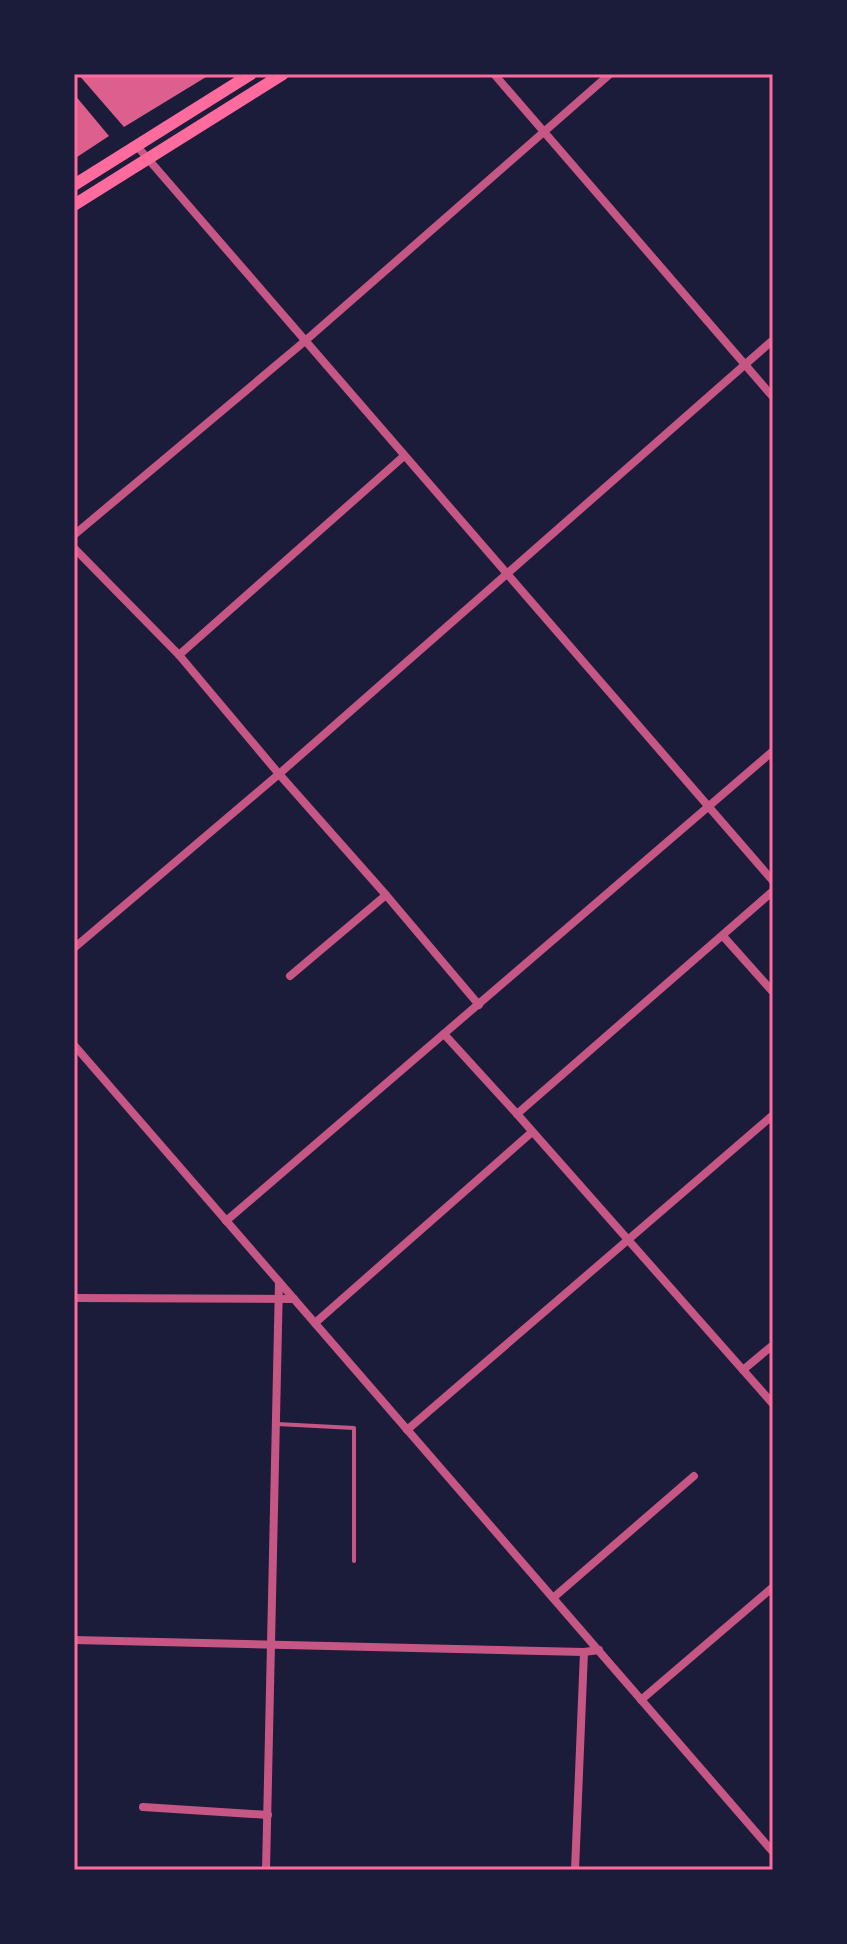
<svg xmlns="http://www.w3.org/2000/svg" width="847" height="1944" font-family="'Asap Condensed',sans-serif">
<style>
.building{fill:#dd5f8e}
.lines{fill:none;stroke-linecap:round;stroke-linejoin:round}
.service{stroke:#c65784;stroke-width:4}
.minor{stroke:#c65784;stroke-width:8}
.secondary{stroke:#ff6b9d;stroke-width:12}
.neatline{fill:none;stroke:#ff6b9d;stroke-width:3}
</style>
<rect width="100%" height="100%" fill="#1b1b3a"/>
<!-- building -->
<g class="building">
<polygon points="78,74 211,74 124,127"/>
<polygon points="74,94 109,136 74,159"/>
</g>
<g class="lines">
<!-- service -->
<polyline class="service" points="277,1424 354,1428 354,1561"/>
<!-- minor -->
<g class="minor">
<polyline points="494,74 773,397"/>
<polyline points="136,145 773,881"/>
<polyline points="74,535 305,341 610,74"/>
<polyline points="74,548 179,655 279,774 386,895 479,1005"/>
<polyline points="179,655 404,456"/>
<polyline points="723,936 773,992"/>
<polyline points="74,948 279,774 773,340"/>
<polyline points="290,976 386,895"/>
<polyline points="444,1034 517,1114 773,1404"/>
<polyline points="74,1045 773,1852"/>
<polyline points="517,1114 773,891"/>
<polyline points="226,1221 773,751"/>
<polyline points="74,1298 294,1299"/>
<polyline points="315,1323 532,1132"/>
<polyline points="743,1370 773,1345"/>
<polyline points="407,1430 773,1115"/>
<polyline points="553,1598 694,1476"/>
<polyline points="74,1640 584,1652 599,1650"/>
<polyline points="641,1700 773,1587"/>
<polyline points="143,1807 268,1815"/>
<polyline points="266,1870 279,1282"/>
<polyline points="575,1870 584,1652"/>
</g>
<!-- secondary -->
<g class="secondary">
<polyline points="74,185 251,74"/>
<polyline points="74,205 283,74"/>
</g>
</g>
<!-- border -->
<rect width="847" height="1944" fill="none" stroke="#1b1b3a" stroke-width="152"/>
<rect x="76" y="76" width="695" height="1792" class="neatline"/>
</svg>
